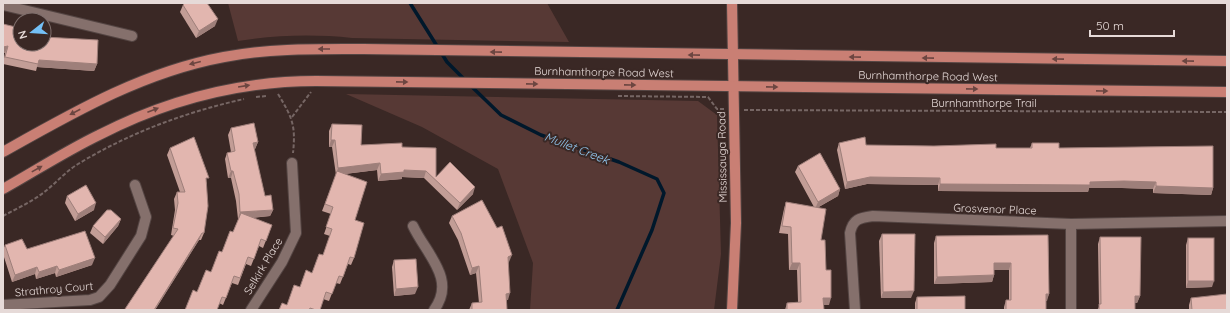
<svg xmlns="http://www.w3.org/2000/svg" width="1230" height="313" font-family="Quicksand,sans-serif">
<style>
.green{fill:#573935}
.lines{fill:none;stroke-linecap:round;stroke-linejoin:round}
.stream{stroke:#00182b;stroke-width:3.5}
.minor-casing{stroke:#544543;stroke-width:12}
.major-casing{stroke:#544543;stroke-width:12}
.path{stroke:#766664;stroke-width:2;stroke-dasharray:4 2;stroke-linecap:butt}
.minor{stroke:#85706c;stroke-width:10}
.major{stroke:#c97f74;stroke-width:10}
.wall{fill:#c29d96}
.shaded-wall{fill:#9e7f7a}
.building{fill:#e2b6af;stroke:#9e7f7a}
.oneway{fill:#6c4641}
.labels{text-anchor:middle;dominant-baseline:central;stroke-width:4;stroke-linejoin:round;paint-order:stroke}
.street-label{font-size:11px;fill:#e6dad8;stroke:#3a2825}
.water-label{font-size:12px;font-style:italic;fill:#93caf3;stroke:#3a2825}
</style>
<rect width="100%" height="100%" fill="#3a2825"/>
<!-- green -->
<g class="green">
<path d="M228,3H547L569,42L352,38C314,34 276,35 238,41Z"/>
<polygon points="346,94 698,101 717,115 721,254 714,310 530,310 533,263 498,169 422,127"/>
</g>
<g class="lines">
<!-- stream -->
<g class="stream">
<polyline points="410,3 447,62 465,80"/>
<polyline points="470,85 501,115 541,135 619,162 657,179 664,193 652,230 617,310"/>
</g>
<defs>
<g id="minor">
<polyline points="3,5 132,36"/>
<polyline points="1071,224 1071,310"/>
<path d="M413,226C426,254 457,279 434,310"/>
<polyline points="3,305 90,300 99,297 110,285 141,236 146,217 135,185"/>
<polyline points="251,310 282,262 296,233 292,163"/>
<path d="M855,310L850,233C853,219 859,218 873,216L1071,224L1227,221"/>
</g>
<g id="major">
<polyline points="732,3 736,223 732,310"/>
<path d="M3,152C74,112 143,72 224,57C270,48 317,49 363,49L1227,61"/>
<path d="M3,189C35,171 66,151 99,135C167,100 239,81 316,81L1227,92"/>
</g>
</defs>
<!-- minor casing -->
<use href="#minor" class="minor-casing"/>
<!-- major casing -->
<use href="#major" class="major-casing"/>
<!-- path -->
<g class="path">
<path d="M278,94C292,117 296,125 293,153"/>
<polyline points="618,96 708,97 717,109 724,109"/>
<polyline points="256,97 266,96"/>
<polyline points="744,110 1227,112"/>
<polyline points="292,117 311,92"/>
<path d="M3,216C16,209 31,202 43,193C55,184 65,172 78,164C129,133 186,112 244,99"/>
</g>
<!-- minor -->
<use href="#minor" class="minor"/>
<!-- major -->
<use href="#major" class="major"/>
</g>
<!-- wall -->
<g class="wall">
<polygon points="183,5 215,26 196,38 180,12"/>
<polygon points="3,24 44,37 97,64 94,71 37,67 36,71 3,64 5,53 3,53"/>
<polygon points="332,124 361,145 402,147 436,177 473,194 457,210 424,178 402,177 402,179 378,181 377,170 345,174 355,220 354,258 351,265 348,264 340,284 336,283 329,301 323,299 320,310 279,310 287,305 300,287 312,273 323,255 330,236 324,234 331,214 322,211 336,175 332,147 329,147 329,131"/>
<polygon points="231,128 258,142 255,149 254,149 265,196 273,210 270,216 252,218 272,225 263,248 259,246 251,266 246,264 238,285 232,283 223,305 197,292 211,272 233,232 239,218 238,219 236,201 231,178 228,178 225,159 227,153 231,152 228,135"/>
<polygon points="839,143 866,145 996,148 1030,148 1032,143 1059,148 1213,188 1211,195 1153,193 1153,189 1122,188 1089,188 1088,192 938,191 938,185 867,184 845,189 837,150"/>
<polygon points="170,148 207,183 204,233 201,240 199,240 155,310 125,310 174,236 171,235 175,210 174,199 177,192 180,192 167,155"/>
<polygon points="798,166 840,189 838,196 817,208 821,240 826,270 829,305 824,305 824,310 785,310 787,303 798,302 797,270 789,270 788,234 779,233 784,209 786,202 814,207 795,172"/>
<polygon points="67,196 94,210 75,221 65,203"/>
<polygon points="452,216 509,262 508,263 508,300 507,300 507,310 469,310 472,303 479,303 476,273 470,275 458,240 449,223"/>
<polygon points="121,219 118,226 103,244 90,233 93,226"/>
<polygon points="882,234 911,298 881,298 879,241"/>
<polygon points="1048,235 1049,294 1046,301 1046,310 1004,310 1004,307 1006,300 1009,300 1009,270 994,270 994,275 992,282 934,284 934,243 936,236"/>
<polygon points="1100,237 1140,296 1137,303 1135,303 1135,310 1097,310 1099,307 1098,244"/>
<polygon points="1188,238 1212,287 1186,288 1186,245"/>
<polygon points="5,245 27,249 92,265 56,277 55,273 36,279 35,274 12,282 3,254 3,250"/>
<polygon points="394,260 415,294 394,296 392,267"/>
<polygon points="917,297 965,310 915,310 915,303"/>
<polygon points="1191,298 1227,310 1189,310 1189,305"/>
</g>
<!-- shaded-wall -->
<g class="shaded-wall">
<polygon points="218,19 215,26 196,38 199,31"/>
<polygon points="8,46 5,53 3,53 3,47"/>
<polygon points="39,60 97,64 94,71 37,67"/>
<polygon points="331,140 335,140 332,147 329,147"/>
<polygon points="258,142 255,149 251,150 253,143"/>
<polygon points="380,163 377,170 336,175 338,168"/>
<polygon points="404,170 426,171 424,178 402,177 402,179 378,181 381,174"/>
<polygon points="231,171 233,171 231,178 228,178"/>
<polygon points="870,177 940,178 938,185 867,184 845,189 847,182"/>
<polygon points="1124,181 1156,182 1153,189 1122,188 1089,188 1088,192 938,191 940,184"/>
<polygon points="1156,186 1213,188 1211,195 1153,193"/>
<polygon points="475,187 473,194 457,210 460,203"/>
<polygon points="840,189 838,196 815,209 818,202"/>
<polygon points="96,203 94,210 75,221 78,214"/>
<polygon points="273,210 270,216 238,219 240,212"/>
<polygon points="121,219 118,226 103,244 105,237"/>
<polygon points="202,233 199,240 155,310 154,310"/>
<polygon points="512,255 509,262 505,264 508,257"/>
<polygon points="95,258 92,265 56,277 59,270"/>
<polygon points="792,263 800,263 797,270 789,270"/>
<polygon points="994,263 1011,263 1009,270 991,270"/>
<polygon points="57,266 55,273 36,279 39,272"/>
<polygon points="479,266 476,273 470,275 472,268"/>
<polygon points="37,267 35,274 12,282 15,275"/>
<polygon points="994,275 992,282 934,284 937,277"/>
<polygon points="1188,281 1214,281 1212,287 1186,288"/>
<polygon points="418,287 415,294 394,296 396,289"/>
<polygon points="914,291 911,298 881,298 883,292"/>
<polygon points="510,293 508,300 504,300 506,294"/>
<polygon points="1046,294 1049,294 1047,301 1044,301"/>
<polygon points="1135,296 1140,296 1137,303 1133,303"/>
<polygon points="823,298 831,298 829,305 821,305"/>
</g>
<!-- building -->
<g class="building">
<polygon points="185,3 207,3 218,19 199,31 183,5"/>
<polygon points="3,24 20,28 20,44 44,44 44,34 45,34 44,37 98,40 97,64 39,60 38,64 5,57 8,46 3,47"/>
<polygon points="254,123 258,142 253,143 265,196 271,195 273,210 240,212 239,194 233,171 231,171 227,153 235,151 231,128"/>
<polygon points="332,124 362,125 361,145 402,143 402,147 436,148 436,177 450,162 475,187 460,203 426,171 404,170 404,172 381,174 380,163 338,168 335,140 331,140"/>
<polygon points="194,137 209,178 206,178 208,206 204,233 202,233 154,310 126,310 125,309 178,229 173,228 178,203 177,192 185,192 170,148"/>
<polygon points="865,137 866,145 934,146 996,144 996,148 1032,148 1032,143 1059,143 1059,148 1213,146 1213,188 1156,186 1156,182 1124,181 1090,182 1090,185 940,184 940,178 870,177 847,182 839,143"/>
<polygon points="820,153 840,189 818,202 798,166"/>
<polygon points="337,171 367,182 355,220 364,223 354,258 350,257 343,277 339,276 332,294 326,292 320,310 316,310 310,308 309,310 279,310 282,303 287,305 294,285 300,287 306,270 312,273 319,254 323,255 332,229 326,227 333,207 325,204"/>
<polygon points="86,185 96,203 78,214 67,196"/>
<polygon points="482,200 497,228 502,226 512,255 508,257 510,293 506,294 507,310 472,310 472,303 482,302 479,266 472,268 461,233 452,216"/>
<polygon points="786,202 826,209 821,240 825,240 826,270 831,270 831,298 823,298 824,310 787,310 787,303 801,302 800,263 792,263 791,227 782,226"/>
<polygon points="107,210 111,210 121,219 105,237 93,226"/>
<polygon points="241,213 272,225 266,241 261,239 254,259 248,257 240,278 234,276 226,298 222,297 217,310 185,310 193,290 197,292 206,270 211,272 219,251 222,252 230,231 233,232"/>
<polygon points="85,231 95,258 59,270 57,266 39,272 37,267 15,275 5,245 22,239 27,249"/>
<polygon points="882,234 915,234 914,291 883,292"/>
<polygon points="1048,235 1049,294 1046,294 1046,310 1006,310 1006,300 1011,300 1011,263 994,263 994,275 937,277 936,236"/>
<polygon points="1100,237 1141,237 1140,296 1135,296 1135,310 1099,310 1099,304 1101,304"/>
<rect x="1188" y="238" width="26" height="43"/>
<polygon points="416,259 418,287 396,289 394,260"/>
<polygon points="1227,294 1227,310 1192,310 1191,298"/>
<polygon points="965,296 965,310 917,310 917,297"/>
</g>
<!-- one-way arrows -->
<defs><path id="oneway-solid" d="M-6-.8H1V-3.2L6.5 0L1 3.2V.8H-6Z"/></defs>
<g class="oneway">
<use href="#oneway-solid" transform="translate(324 49) rotate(-180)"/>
<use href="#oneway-solid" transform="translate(496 52) rotate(-179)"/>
<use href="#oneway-solid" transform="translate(694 55) rotate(-179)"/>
<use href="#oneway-solid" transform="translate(855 57) rotate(-179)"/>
<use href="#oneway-solid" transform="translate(928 58) rotate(-179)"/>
<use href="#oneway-solid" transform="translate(1058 59) rotate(-179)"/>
<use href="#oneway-solid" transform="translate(1188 61) rotate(-179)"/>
<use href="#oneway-solid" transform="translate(195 63) rotate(166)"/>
<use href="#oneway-solid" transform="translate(402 82) rotate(1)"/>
<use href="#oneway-solid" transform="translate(532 84) rotate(1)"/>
<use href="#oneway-solid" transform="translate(630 85) rotate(1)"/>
<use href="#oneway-solid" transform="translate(244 86) rotate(-9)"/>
<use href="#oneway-solid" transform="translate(772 87) rotate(1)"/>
<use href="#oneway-solid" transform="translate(972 89) rotate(1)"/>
<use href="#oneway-solid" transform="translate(1102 91) rotate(1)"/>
<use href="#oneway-solid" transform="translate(153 110) rotate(-21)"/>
<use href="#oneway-solid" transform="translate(75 112) rotate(152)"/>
<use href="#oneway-solid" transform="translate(37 169) rotate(-29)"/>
</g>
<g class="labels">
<!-- street labels -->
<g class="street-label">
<text transform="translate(604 72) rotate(1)">Burnhamthorpe Road West</text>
<text transform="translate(928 76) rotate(1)">Burnhamthorpe Road West</text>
<text x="984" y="103">Burnhamthorpe Trail</text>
<text transform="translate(722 157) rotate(-91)">Mississauga Road</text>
<text transform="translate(995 209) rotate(2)">Grosvenor Place</text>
<text transform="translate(263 266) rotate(-59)">Selkirk Place</text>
<text transform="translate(54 289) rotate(-5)">Strathroy Court</text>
</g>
<!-- water labels -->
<g class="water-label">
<text transform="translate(577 148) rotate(21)">Mullet Creek</text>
</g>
</g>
<!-- border -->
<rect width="1230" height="313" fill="none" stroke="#e6dad8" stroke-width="8"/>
<!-- north arrow -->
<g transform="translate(32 32) rotate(253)"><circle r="19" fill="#3a2825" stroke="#7f6f6d"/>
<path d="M0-3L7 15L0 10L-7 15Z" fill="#74c0f6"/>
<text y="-6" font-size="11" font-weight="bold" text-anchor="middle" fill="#e6dad8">N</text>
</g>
<!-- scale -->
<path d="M1090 30v6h84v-6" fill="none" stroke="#e6dad8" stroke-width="2"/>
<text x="1096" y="30" font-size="12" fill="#e6dad8" stroke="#3a2825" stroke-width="3" paint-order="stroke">50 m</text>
</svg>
